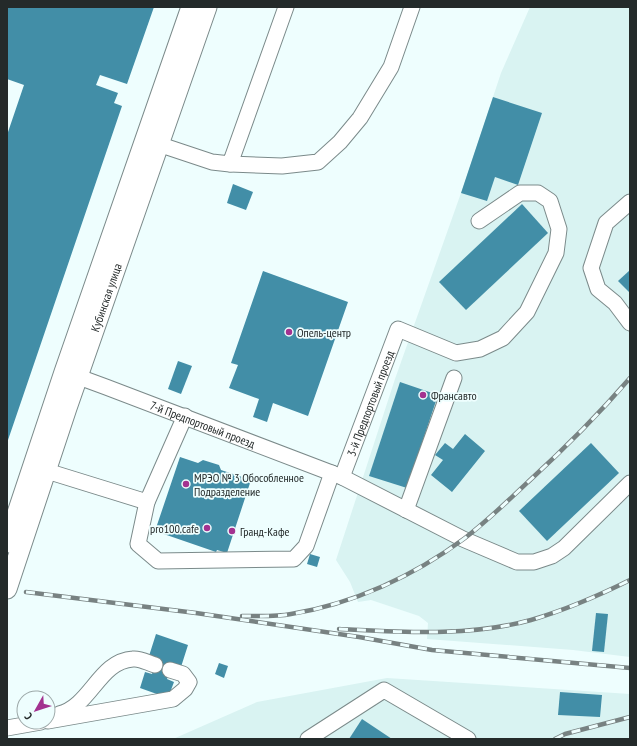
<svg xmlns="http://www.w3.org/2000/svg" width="637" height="746" font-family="'PT Sans Narrow',sans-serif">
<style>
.built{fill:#d9f3f2}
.building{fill:#428ea7}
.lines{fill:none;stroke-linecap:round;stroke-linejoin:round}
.minor-casing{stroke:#7b8a8a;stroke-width:17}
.major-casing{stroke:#7b8a8a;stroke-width:21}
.minor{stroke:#fff;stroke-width:15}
.major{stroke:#fff;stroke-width:19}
.rail-casing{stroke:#788282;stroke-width:4.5}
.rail{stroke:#eefefe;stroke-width:3;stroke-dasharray:9;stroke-linecap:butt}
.poi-dot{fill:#a33290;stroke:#eefefe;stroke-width:1.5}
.labels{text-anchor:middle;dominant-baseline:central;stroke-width:3.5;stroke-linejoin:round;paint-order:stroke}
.street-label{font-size:12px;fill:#242a2a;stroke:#eefefe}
.poi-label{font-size:12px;fill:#242a2a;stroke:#eefefe;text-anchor:start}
</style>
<rect width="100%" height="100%" fill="#eefefe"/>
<!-- built -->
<g class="built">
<polygon points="530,7 630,7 630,657 573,650 427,639 428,623 419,616 371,600 358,602 350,582 336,560 395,379 461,193 501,73"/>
<polygon points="387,678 630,694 630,739 173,739 257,702"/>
</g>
<!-- building -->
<g class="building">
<polygon points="7,7 154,7 127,84 100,75 96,85 118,93 114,103 122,106 7,443 7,135 24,85 7,79 7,56 8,52 7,52"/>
<polygon points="493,97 542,113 518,185 495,177 487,201 461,193"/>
<polygon points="233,184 253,192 246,210 227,203"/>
<polygon points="522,204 548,233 466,310 439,282"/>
<polygon points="630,270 630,293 618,281"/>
<polygon points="263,271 348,302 308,416 273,403 267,422 253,417 259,399 229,388 238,365 231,363"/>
<polygon points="178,361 192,366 181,394 168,389"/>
<polygon points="400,382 438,395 407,488 369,476"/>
<polygon points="465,434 485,451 452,492 431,475 443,460 435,455 445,443 453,449"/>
<polygon points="591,443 619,473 547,541 519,511"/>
<polygon points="180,457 198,463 203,460 219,465 221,470 251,480 227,553 217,550 216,552 155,531"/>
<polygon points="310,554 320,557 317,567 307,564"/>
<polygon points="596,613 608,614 604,652 592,651"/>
<polygon points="156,634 188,645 181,667 172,664 167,679 174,682 168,698 140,688 145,672 152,674 157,659 149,656"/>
<polygon points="219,663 228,666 224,678 215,674"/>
<polygon points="560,692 602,695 600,717 558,715"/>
<polygon points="362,719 392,739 349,739"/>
</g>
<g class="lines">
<defs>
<g id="minor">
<polyline points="149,141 212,162 230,164 286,7"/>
<polyline points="230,164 282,166 318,162 340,142 360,118 391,67 412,7"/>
<polyline points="630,202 606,223 591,268 598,289 615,303 630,323"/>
<path id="s1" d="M68,373L106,387L342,477L463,539L517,562H534L552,556L564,548L630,483"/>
<polyline points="37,468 147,502 185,416"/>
<path id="s2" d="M342,477L398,329L456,353L480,349L503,338L527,312L556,253L559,229L550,201L538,193H520L479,221"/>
<polyline points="147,502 138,544 158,561 294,559 306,546 332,473"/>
<polyline points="406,510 454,378"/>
<path d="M59,714C91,706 99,661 133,659C140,658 148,663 155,665"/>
<polyline points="48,721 173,699 185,689 189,682 183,674 170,670"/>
<polyline points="7,728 41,722"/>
<polyline points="308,739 384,690 468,739"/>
</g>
<g id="major">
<polyline points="7,543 64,372 191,7"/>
<path id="s3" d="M7,589L67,408L207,7"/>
</g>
</defs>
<!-- minor casing -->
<use href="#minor" class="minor-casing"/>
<!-- major casing -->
<use href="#major" class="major-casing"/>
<!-- minor -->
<use href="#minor" class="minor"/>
<!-- major -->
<use href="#major" class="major"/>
<defs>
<g id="rail">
<polyline points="26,592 196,613 359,637 432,650 630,668"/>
<path d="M242,616C258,616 276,617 291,614C353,604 414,576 465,538C487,521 508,501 528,482C564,449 598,415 630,378"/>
<path d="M339,629C403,632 469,637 531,620C565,610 598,596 630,580"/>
<polyline points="555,739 565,734 630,717"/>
</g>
</defs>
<!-- rail casing -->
<use href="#rail" class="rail-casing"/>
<!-- rail -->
<use href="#rail" class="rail"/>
</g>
<!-- markers -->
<g class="poi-dot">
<circle cx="289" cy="332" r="4"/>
<circle cx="423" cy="395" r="4"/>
<circle cx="186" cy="484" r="4"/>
<circle cx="207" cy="528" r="4"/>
<circle cx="232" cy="531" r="4"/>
</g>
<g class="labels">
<!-- street labels -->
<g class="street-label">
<text stroke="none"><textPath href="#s3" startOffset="308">Кубинская улица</textPath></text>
<text stroke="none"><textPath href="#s2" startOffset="79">3-й Предпортовый проезд</textPath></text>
<text stroke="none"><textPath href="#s1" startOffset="144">7-й Предпортовый проезд</textPath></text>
</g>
<!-- poi labels -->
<g class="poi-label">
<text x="297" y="332">Опель-центр</text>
<text x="431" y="395">Франсавто</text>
<text x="194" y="477">МРЭО № 3 Обособленное<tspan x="194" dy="14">Подразделение</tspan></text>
<text x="199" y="528" text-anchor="end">pro100.cafe</text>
<text x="240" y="531">Гранд-Кафе</text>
</g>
</g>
<!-- border -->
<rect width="637" height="746" fill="none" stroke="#242a2a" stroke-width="16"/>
<!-- north arrow -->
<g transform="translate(36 710) rotate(231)"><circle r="19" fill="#eefefe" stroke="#9da9a9"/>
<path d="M0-3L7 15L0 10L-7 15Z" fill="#a33290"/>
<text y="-6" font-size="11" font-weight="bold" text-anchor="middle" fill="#242a2a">С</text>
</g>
</svg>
